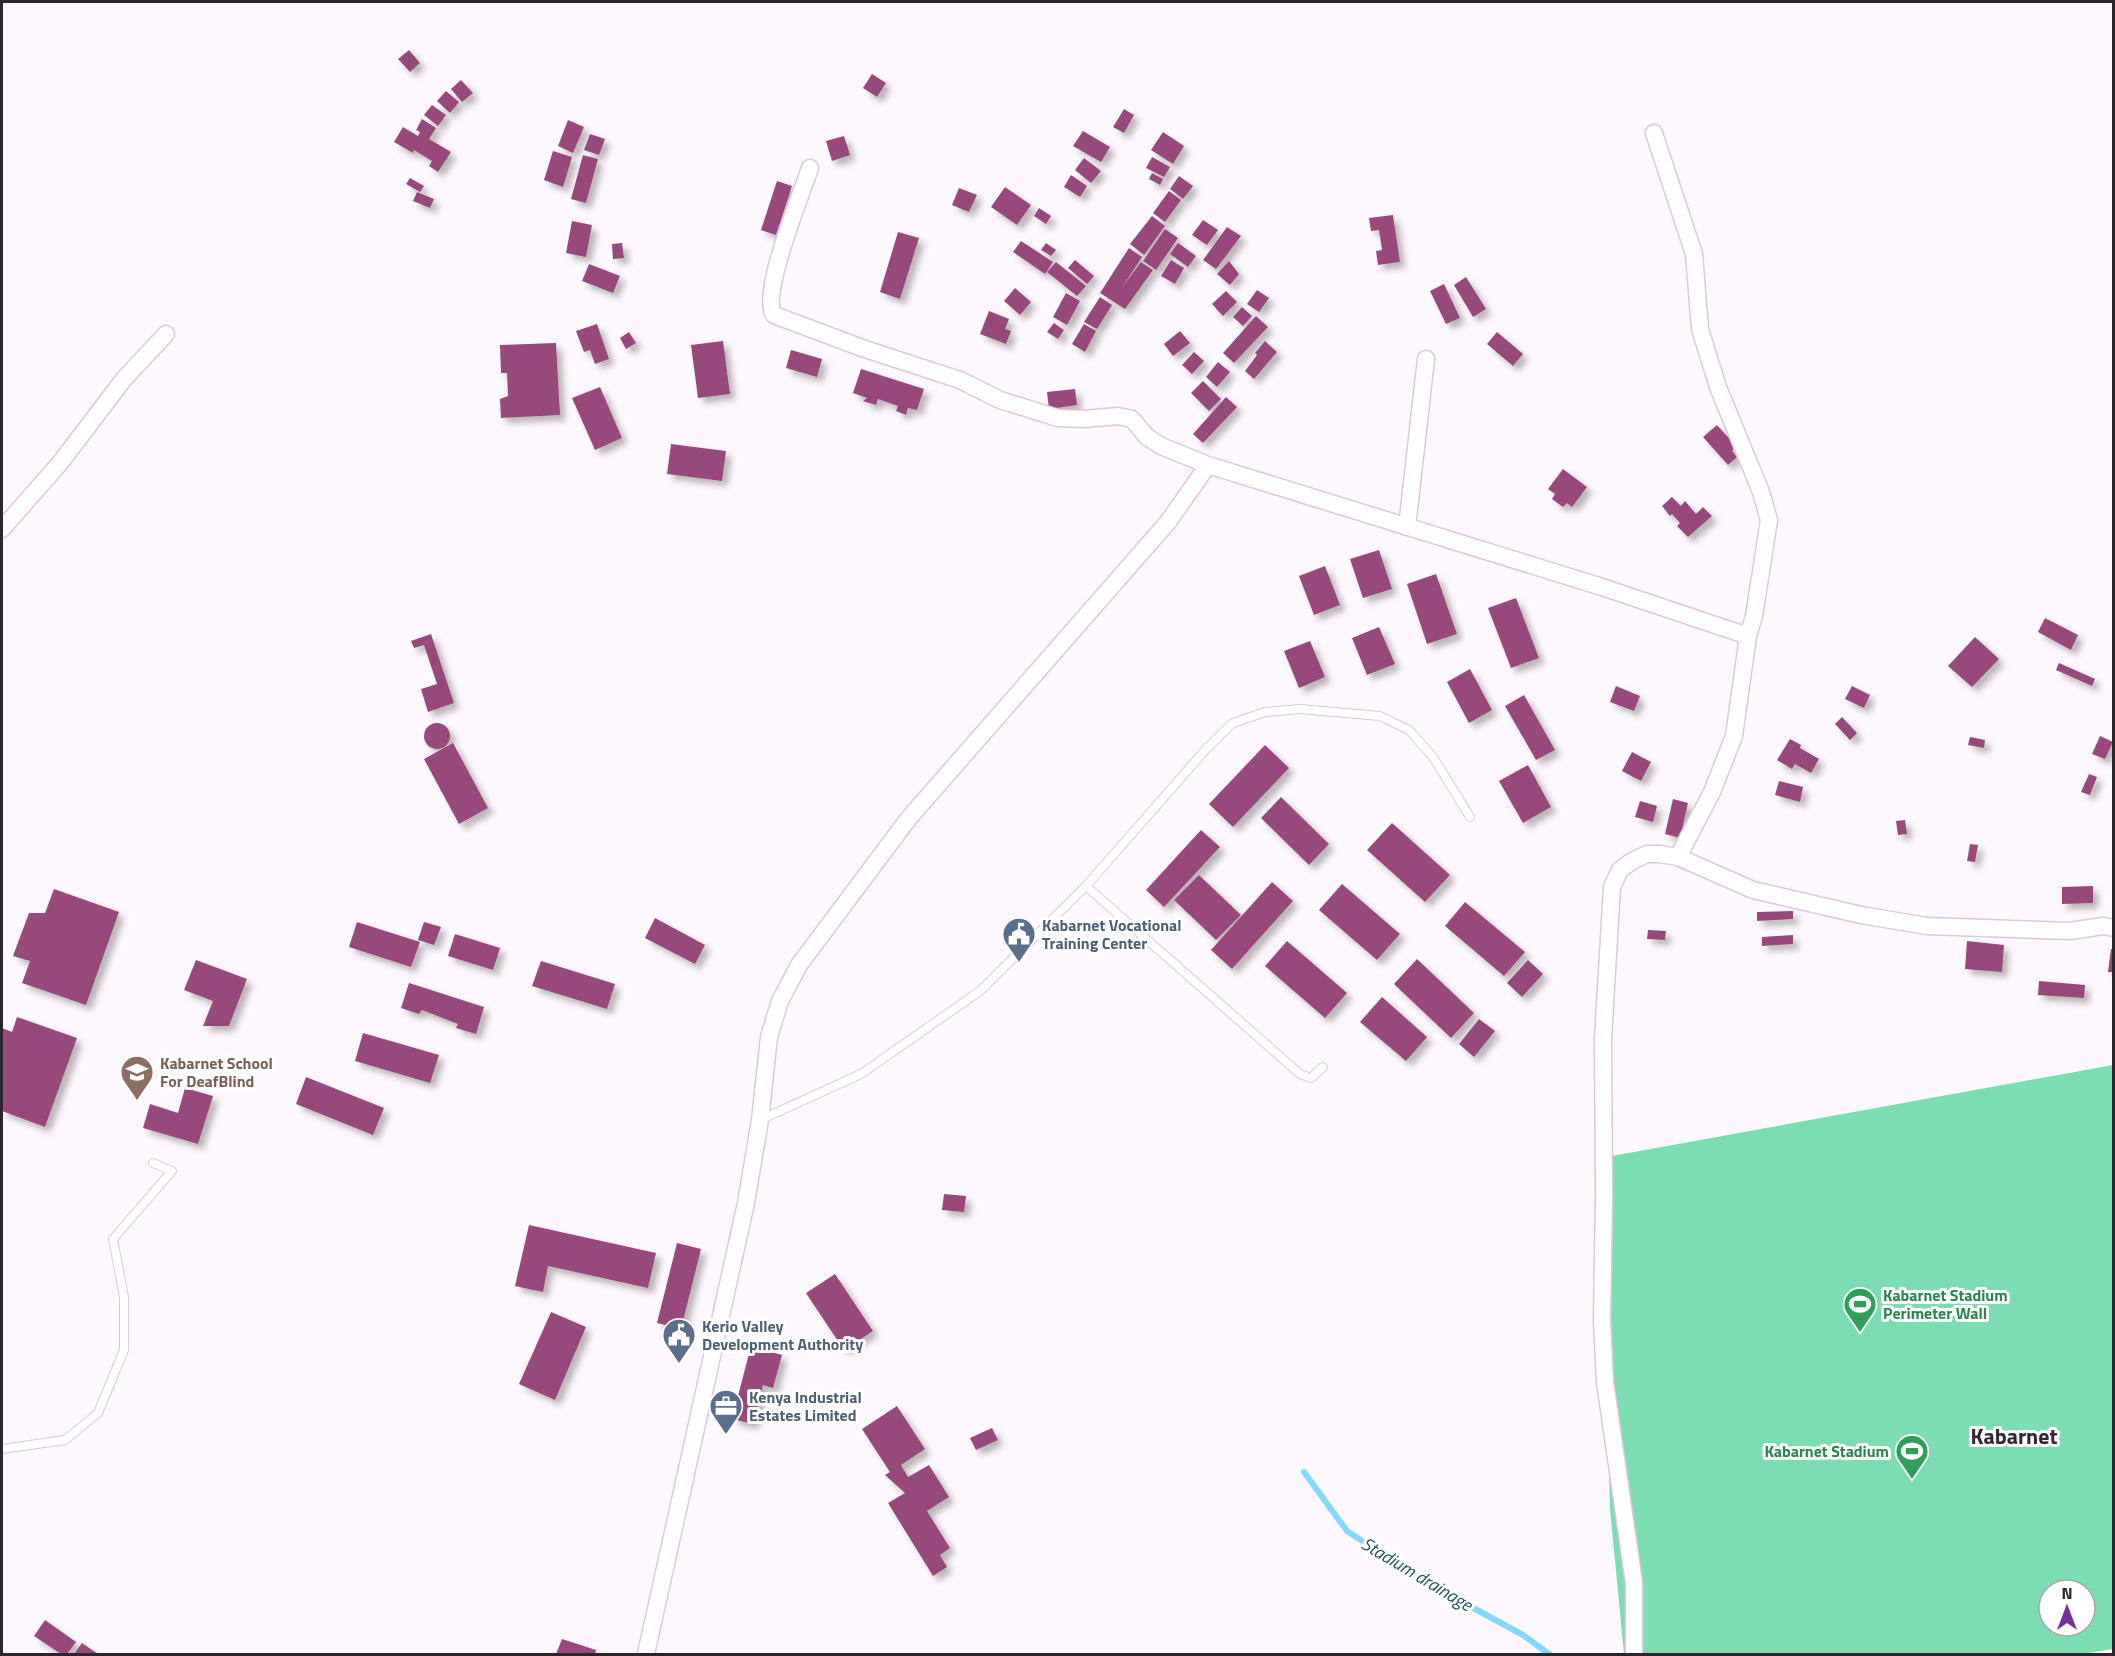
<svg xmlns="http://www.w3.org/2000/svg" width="2115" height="1656" font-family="'Titillium Web',sans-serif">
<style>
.green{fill:#7bddb1;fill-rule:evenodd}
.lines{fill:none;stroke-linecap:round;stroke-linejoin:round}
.stream{stroke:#83d9fc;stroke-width:6}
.building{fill:#974a7c;filter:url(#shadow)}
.lane-casing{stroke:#ddc6de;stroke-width:10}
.street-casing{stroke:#ddc6de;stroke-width:19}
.lane{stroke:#fff;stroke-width:8}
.street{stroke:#fff;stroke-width:16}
.labels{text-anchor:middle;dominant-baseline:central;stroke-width:6;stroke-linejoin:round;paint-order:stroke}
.service-label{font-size:16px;font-weight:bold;fill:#4e5e75;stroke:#fff;text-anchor:start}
.education-label{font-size:16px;font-weight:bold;fill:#785e54;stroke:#fff;text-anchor:start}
.leisure-label{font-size:16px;font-weight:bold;fill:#27864d;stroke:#fff;text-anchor:start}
.water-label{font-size:18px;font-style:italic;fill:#225265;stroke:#fff}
.district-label{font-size:22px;font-weight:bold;fill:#352336;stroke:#fff}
</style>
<defs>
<filter id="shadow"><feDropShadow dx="5.5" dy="5.5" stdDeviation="3" flood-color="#0004"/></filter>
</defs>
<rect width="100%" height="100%" fill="#fdf8fd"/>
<!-- green -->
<path class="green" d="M2113,1065V1649L2082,1654H1624L1610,1509L1601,1158ZM2049,1590H2085V1626H2049Z"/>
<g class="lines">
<!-- stream -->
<polyline class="stream" points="1304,1472 1347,1531 1420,1579 1523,1635 1549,1654"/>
</g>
<!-- building -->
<g class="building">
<polygon points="409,50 420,63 410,72 398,59"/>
<polygon points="872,74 886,83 877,97 863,88"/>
<polygon points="461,80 473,93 462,102 451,89"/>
<polygon points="446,91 459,102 450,113 437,101"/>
<polygon points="432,105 446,115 438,126 424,115"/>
<polygon points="1124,109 1134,115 1124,133 1113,127"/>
<polygon points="422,119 436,128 429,139 451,152 438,172 429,166 432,161 414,150 413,153 394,142 403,127 418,136 420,132 416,130"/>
<polygon points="568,120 584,127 573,153 558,146"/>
<polygon points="1083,131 1110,147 1101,162 1073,146"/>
<polygon points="1163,132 1184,146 1173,164 1151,150"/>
<polygon points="590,134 605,139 599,155 584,150"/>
<polygon points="844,136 850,155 832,161 826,141"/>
<polygon points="553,151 572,157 563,187 544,180"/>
<polygon points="583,155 598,159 586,203 571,199"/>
<polygon points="1152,157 1170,167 1164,177 1146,168"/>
<polygon points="1084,158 1101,171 1091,183 1075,170"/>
<polygon points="1152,173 1163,179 1160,185 1149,179"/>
<polygon points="1071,175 1087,186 1080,197 1064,187"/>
<polygon points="1179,176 1193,186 1183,199 1170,189"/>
<polygon points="410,178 424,186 420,192 406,184"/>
<polygon points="777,181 792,186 776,235 761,230"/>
<polygon points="1005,187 1031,205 1017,225 991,207"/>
<polygon points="959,188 977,195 969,212 952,205"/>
<polygon points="1169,191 1181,200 1165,222 1153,213"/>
<polygon points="417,192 434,199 430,208 413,201"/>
<polygon points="1039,208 1051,216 1046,224 1034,216"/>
<polygon points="1393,215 1400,262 1378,265 1376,251 1382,250 1379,230 1371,231 1369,218"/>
<polygon points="1152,216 1165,226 1144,255 1130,244"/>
<polygon points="1203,220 1218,230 1207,245 1192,235"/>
<polygon points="572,221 592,225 586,257 566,253"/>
<polygon points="1227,227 1241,236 1216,269 1203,260"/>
<polygon points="1165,229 1178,238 1156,270 1143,261"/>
<polygon points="898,232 919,238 900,299 880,292"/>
<polygon points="1021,241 1053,262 1045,274 1013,252"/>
<polygon points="622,243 624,258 613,259 612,244"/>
<polygon points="1046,243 1056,250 1051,256 1041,250"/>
<polygon points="1178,243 1196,256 1188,267 1170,254"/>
<polygon points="1129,248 1142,257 1123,286 1141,262 1153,270 1125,309 1100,293"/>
<polygon points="1075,260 1094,276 1087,284 1068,268"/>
<polygon points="1171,260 1184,268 1175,284 1161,276"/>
<polygon points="1229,261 1239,274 1230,285 1217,274"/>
<polygon points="1056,262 1086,286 1077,296 1047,272"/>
<polygon points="589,264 620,276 613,293 582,281"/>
<polygon points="1466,277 1486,309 1473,317 1454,285"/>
<polygon points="1444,284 1460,318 1446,324 1430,291"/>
<polygon points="1015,288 1031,302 1020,315 1004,301"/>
<polygon points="1257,290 1269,298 1259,312 1247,304"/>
<polygon points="1226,291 1237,302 1223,316 1212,304"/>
<polygon points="1066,293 1080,301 1067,325 1053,317"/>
<polygon points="1100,297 1112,305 1097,329 1084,322"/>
<polygon points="1242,307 1252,316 1243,326 1233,317"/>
<polygon points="989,311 1009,319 1005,329 1011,331 1006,344 980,334"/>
<polygon points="1256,316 1268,327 1234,363 1223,353"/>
<polygon points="1054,323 1064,330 1058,339 1047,332"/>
<polygon points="597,324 609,359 595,364 590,350 584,352 576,331"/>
<polygon points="1084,324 1096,331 1085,352 1072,344"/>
<polygon points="1180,331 1190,343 1173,356 1164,344"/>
<polygon points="629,332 636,343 626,349 620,338"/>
<polygon points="1497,332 1523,354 1513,366 1487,344"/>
<polygon points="723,341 730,394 698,398 691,345"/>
<polygon points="1265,341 1277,352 1254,379 1245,371 1257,355 1255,353"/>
<polygon points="556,343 560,415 501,418 500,399 508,396 507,373 501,373 500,345"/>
<polygon points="791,350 822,359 817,377 786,368"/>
<polygon points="1194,352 1204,361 1192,374 1182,365"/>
<polygon points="1218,362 1230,372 1217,387 1206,377"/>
<polygon points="861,369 924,389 917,410 908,408 906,415 896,411 898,406 878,399 876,405 863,401 867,398 853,393"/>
<polygon points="1203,381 1221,399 1209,411 1191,393"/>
<polygon points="600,387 622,438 595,450 572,398"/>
<polygon points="1075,389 1077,405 1049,409 1047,392"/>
<polygon points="1226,397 1237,407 1203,443 1193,434"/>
<polygon points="1717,425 1736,446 1732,451 1737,457 1728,465 1703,437"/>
<polygon points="671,444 726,451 722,481 667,474"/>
<polygon points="1563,469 1587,487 1572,507 1567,503 1563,507 1552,499 1555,494 1548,489"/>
<polygon points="1672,497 1681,506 1685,501 1696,514 1703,507 1712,516 1688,537 1677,526 1680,523 1672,514 1670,516 1662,506"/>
<polygon points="1379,550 1392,589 1363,598 1350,559"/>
<polygon points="1325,566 1340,605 1314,615 1299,576"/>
<polygon points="1436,574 1457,634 1427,644 1407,584"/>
<polygon points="1516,598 1539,658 1511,668 1488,608"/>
<polygon points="2045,618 2078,635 2071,650 2038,632"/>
<polygon points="1379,627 1395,664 1367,675 1352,638"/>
<polygon points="431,634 454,703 428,712 421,689 437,684 424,645 414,648 411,641"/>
<polygon points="1975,637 1999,659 1972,687 1948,666"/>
<polygon points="1310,641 1325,677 1299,688 1284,651"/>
<polygon points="2059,663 2095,679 2092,686 2056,670"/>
<polygon points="1470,669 1492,710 1469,723 1447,682"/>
<polygon points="1616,686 1640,696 1634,711 1610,702"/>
<polygon points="1852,686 1870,695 1864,708 1845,699"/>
<polygon points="1524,695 1555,750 1536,760 1505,706"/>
<polygon points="1842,717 1857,733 1850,740 1835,724"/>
<circle cx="437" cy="736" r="13"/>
<polygon points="2100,736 2113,742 2105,759 2092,754"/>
<polygon points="1970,737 1985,740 1984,748 1968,745"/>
<polygon points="1790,739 1801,745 1800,748 1819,759 1811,773 1795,764 1792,769 1777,760"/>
<polygon points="453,743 488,808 459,824 424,759"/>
<polygon points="1265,745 1289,768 1233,827 1209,804"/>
<polygon points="1632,752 1651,762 1641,781 1622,771"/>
<polygon points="1528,765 1551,807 1523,823 1499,781"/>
<polygon points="2089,774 2097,777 2090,795 2081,792"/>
<polygon points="1779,781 1803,787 1800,802 1775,795"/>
<polygon points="1281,797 1329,844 1309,865 1261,818"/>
<polygon points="1673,799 1688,803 1680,838 1665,834"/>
<polygon points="1640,801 1657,806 1653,822 1635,817"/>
<polygon points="1905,820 1907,834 1898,835 1896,821"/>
<polygon points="1392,823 1450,875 1425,902 1367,850"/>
<polygon points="1201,830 1220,847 1164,907 1146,890"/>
<polygon points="1970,844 1978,845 1975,862 1967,861"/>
<polygon points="1199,875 1241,915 1216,940 1174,900"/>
<polygon points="1272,882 1293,901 1232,969 1211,950"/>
<polygon points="1342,884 1400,934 1377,960 1319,910"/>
<polygon points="2093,886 2093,903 2062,904 2062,887"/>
<polygon points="54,889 119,912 86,1005 22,983 30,961 13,956 29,913 45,913"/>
<polygon points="1465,902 1525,952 1504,976 1445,926"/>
<polygon points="1793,911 1793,919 1757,921 1757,912"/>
<polygon points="655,918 705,945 695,964 645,938"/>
<polygon points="357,922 420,942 411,967 349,947"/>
<polygon points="424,922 441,927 434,945 418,940"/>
<polygon points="1648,930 1666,931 1665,940 1647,939"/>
<polygon points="455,934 500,948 493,970 448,956"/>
<polygon points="1793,935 1793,944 1762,946 1762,937"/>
<polygon points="1287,941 1347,993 1325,1018 1265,966"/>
<polygon points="1967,941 2004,945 2002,972 1965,969"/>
<polygon points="2111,949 2114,949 2114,972 2108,972"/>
<polygon points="1417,959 1474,1013 1451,1038 1394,984"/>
<polygon points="196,960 247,979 229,1026 203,1026 213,1001 184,990"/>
<polygon points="1528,960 1543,974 1522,997 1507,983"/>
<polygon points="541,961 615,984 607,1009 532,986"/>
<polygon points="2039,981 2085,985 2084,998 2038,995"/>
<polygon points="409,983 484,1007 476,1034 456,1028 458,1024 422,1010 419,1014 401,1008"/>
<polygon points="1382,997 1427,1037 1406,1061 1360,1022"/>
<polygon points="17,1017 77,1038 45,1127 2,1111 2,1028 12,1032"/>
<polygon points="1479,1019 1495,1031 1474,1057 1459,1044"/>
<polygon points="363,1033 439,1055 430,1083 355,1061"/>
<polygon points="306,1077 384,1108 373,1135 296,1104"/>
<polygon points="185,1088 213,1096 198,1144 143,1128 150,1104 178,1113"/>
<polygon points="944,1194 966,1196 964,1212 942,1210"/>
<polygon points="529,1225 656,1253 648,1288 548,1266 543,1292 515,1286"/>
<polygon points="677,1243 701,1249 681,1329 657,1323"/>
<polygon points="835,1274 873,1331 844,1350 806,1293"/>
<polygon points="551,1312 586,1327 555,1400 519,1384"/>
<polygon points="751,1346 782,1355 773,1388 763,1385 753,1424 732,1419"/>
<polygon points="897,1406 925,1449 901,1465 908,1477 929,1465 949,1497 927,1511 950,1548 940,1555 947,1567 933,1576 888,1503 905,1493 885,1475 890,1472 862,1429"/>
<polygon points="992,1428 998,1440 976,1450 970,1438"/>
<polygon points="45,1620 76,1642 67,1654 61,1654 34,1636"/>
<polygon points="562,1639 596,1650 595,1654 556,1654"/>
<polygon points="82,1643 98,1654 74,1654"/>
</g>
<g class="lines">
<defs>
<g id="lane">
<polyline points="1086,886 1300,1074 1311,1078 1323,1067"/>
<polyline points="760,1120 861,1074 980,991 1086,886 1207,748 1233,723 1265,712 1300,709 1380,716 1409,730 1433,757 1470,817"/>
<polyline points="2,1449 65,1440 98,1413 124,1350 124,1297 113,1239 172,1171 153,1163"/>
</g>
<g id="street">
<path d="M810,168C801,195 760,294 774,315L865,349L960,380L1000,400L1058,418L1084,419L1118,416L1132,419L1147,437L1161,446L1208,465"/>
<polyline points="1407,527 1426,359"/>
<polyline points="2,529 60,463 124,379 166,334"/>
<polyline points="1678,857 1712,792 1734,736 1748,636"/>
<polyline points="646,1654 746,1203 760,1120 769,1037 780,1001 799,965 909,818 1168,522 1208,465 1602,587 1748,636 1754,616 1769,520 1761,492 1718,387 1700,329 1694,254 1654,133"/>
<polyline points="1634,1654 1634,1583 1605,1382 1602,1321 1604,1195 1603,1039 1612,887 1620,870 1632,861 1647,854 1660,854 1678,857 1753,890 1861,915 1927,926 2070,931 2103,926 2114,928"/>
</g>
</defs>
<!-- lane casing -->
<use href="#lane" class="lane-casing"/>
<!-- street casing -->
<use href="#street" class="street-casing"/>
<!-- lane -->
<use href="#lane" class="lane"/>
<!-- street -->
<use href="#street" class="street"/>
</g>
<!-- icons -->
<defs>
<symbol id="civic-pin" viewBox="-11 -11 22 30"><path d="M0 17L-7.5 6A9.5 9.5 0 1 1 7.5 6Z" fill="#5c6f8a" stroke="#fff"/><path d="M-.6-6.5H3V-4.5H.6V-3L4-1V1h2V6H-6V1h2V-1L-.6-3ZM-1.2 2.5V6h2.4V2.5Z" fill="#fff"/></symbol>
<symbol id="school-pin" viewBox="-11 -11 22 30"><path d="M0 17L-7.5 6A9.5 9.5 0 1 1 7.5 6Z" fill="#8d6e63" stroke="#fff"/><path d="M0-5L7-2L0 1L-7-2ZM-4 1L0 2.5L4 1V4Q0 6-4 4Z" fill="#fff"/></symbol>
<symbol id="stadium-pin" viewBox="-11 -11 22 30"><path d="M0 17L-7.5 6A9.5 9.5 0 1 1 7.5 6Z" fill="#2e9e5b" stroke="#fff"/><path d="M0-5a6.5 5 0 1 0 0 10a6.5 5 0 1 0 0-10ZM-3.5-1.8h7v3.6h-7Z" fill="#fff"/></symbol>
<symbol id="office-pin" viewBox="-11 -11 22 30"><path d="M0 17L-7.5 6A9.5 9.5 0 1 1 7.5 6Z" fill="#5c6f8a" stroke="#fff"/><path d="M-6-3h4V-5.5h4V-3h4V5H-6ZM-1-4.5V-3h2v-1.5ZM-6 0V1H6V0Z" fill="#fff"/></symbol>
</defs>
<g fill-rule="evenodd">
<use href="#civic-pin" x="1000" y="915" width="38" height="52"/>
<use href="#school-pin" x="118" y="1053" width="38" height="52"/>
<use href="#stadium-pin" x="1841" y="1285" width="38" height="52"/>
<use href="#civic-pin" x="660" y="1316" width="38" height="52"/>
<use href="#office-pin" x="707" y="1387" width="38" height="52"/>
<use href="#stadium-pin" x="1893" y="1432" width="38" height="52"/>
</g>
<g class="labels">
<!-- service labels -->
<g class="service-label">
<text x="1042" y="925">Kabarnet Vocational<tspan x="1042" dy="18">Training Center</tspan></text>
<text x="702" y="1326">Kerio Valley<tspan x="702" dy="18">Development Authority</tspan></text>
<text x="749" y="1397">Kenya Industrial<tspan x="749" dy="18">Estates Limited</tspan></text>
</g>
<!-- education labels -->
<g class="education-label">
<text x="160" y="1063">Kabarnet School<tspan x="160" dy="18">For DeafBlind</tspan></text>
</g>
<!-- leisure labels -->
<g class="leisure-label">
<text x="1883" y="1295">Kabarnet Stadium<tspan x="1883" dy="18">Perimeter Wall</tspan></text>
<text x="1889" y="1451" text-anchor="end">Kabarnet Stadium</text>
</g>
<!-- water labels -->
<g class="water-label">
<text transform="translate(1417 1574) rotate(31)">Stadium drainage</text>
</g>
<!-- district labels -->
<g class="district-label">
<text x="2014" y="1436">Kabarnet</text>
</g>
</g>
<!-- border -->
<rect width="2115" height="1656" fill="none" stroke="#2d252e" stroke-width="6"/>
<!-- north arrow -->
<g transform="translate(2067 1608)"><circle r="28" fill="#ffffff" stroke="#aba8ab" stroke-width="1.5"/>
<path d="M0-4.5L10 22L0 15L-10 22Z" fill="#752fa2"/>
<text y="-9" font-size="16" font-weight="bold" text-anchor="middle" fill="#2d252e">N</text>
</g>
</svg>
